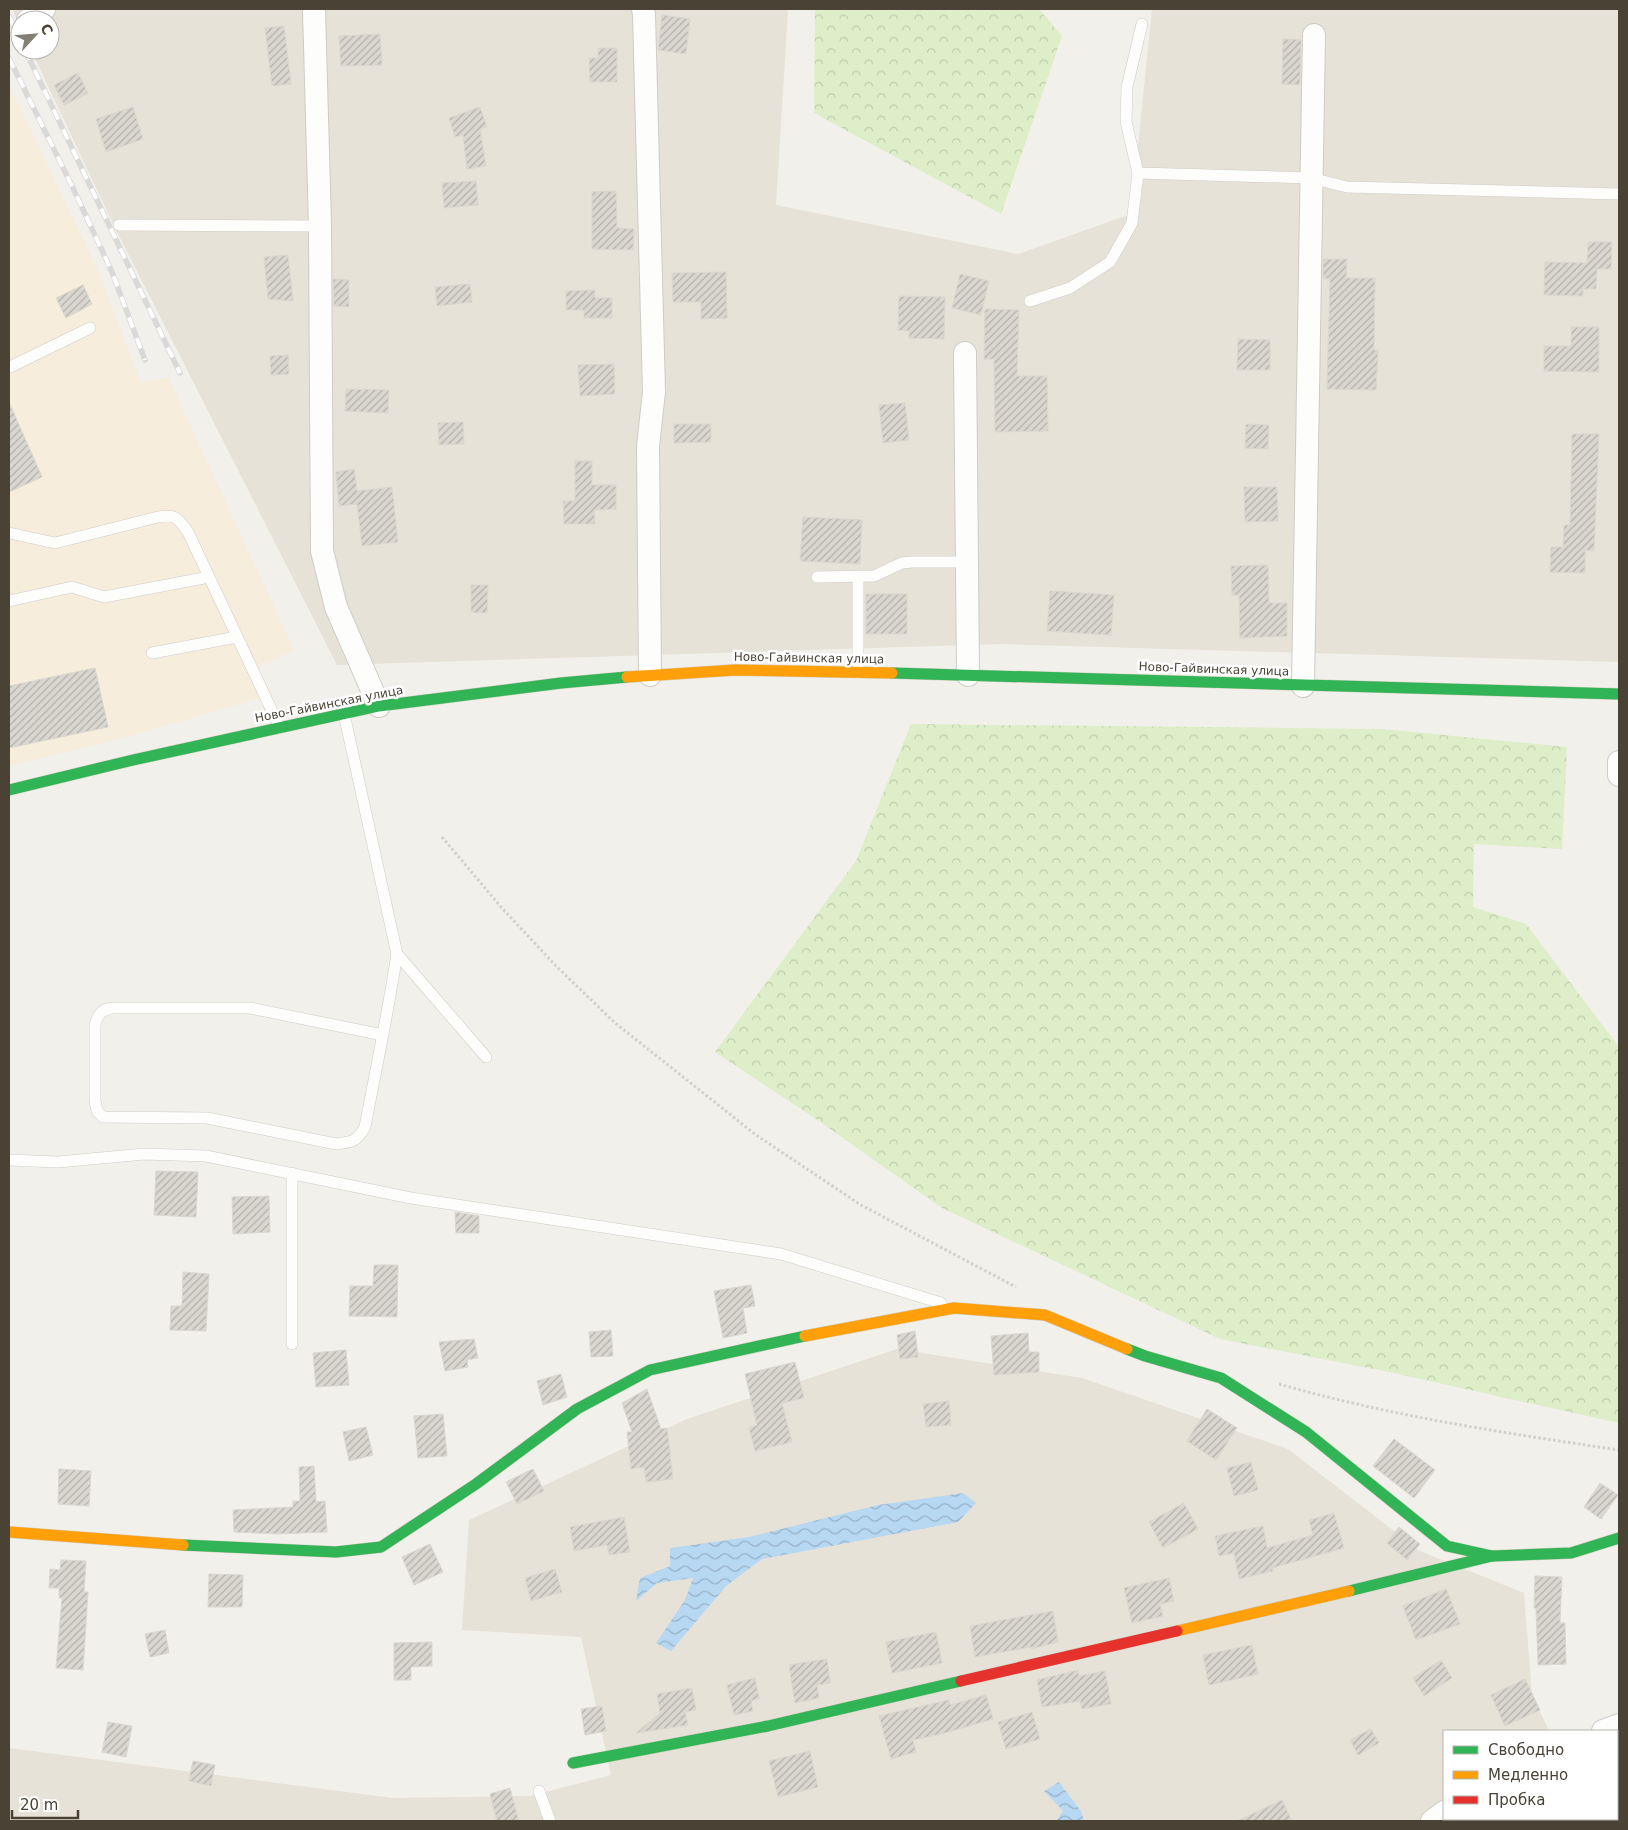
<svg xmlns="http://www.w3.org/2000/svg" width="1628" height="1830" font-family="'DejaVu Sans',sans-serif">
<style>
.residential{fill:#e7e2d7}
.commercial{fill:#f6eddc}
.forest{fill:url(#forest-crowns)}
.water{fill:url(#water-waves)}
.building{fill:url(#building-hatch);stroke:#dad7d0}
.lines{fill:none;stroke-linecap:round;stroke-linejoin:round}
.lane-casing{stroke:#cfccc6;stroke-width:12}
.street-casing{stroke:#cfccc6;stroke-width:24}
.fast-casing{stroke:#d2cec0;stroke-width:12}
.slow-casing{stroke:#d2cec0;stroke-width:12}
.jam-casing{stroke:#d2cec0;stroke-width:12}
.path{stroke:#d2d0ca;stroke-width:3;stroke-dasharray:2.5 2.5;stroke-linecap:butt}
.lane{stroke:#fdfdfc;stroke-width:11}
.street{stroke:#fdfdfc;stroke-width:22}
.fast{stroke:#30b455;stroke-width:11}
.slow{stroke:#ff9f0a;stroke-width:11}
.jam{stroke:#e5322d;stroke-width:11}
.rail-casing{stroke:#d9d9d8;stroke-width:5.5}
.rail{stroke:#fff;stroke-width:4;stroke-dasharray:11;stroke-linecap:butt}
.labels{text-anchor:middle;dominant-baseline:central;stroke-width:5;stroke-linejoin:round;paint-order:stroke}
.street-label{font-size:12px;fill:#494235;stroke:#fff}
</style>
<defs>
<pattern id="forest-crowns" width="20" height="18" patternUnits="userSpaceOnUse" patternTransform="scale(1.25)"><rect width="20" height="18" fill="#ddeec8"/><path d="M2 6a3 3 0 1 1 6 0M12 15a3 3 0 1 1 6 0" fill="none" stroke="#bfcdac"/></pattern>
<pattern id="water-waves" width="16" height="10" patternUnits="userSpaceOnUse" patternTransform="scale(1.25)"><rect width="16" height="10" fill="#b7d8f3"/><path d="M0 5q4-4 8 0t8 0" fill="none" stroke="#97b1c6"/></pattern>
<pattern id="building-hatch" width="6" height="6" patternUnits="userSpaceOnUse" patternTransform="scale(1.25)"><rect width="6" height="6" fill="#dad7d1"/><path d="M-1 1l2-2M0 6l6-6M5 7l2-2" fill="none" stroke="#b3b0aa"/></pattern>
</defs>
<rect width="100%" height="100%" fill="#f2f0ea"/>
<!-- residential -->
<g class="residential">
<polygon points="12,9 788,9 776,205 1018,254 1131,214 1152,9 1619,9 1619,662 1002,644 337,665 114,226 31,50 50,50 50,20 20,20 20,27"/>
<polygon points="897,1349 1082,1378 1288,1449 1420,1551 1524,1593 1532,1695 1549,1731 1444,1731 1444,1819 1588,1819 1589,1821 9,1821 9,1748 393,1798 530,1796 611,1775 581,1637 462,1630 469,1520 687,1419"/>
</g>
<!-- commercial -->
<polygon class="commercial" points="9,85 97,268 141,383 168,377 294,650 252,671 260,698 119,739 9,766"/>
<!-- forest -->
<g class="forest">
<polygon points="815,9 1039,9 1062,36 1001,214 814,113"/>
<polygon points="911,724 1382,729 1567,747 1562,849 1474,844 1473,907 1526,924 1619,1047 1619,1423 1389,1372 1220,1339 942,1208 816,1119 715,1052 856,861"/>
</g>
<!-- water -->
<g class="water">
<polygon points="963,1493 976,1503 958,1522 762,1559 726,1586 671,1651 656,1643 685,1600 693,1578 657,1583 636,1601 640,1578 670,1566 670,1548 749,1537 878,1505"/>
<polygon points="1059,1782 1081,1811 1084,1821 1056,1821 1063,1811 1044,1791"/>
</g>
<!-- building -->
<g class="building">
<polygon points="662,15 690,19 686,54 658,50"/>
<polygon points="284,26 291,84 272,86 265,28"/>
<polygon points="380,34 382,65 341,66 339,36"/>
<polygon points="1283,39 1301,40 1300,85 1282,84"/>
<polygon points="598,48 617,48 617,82 590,82 589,58 598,58"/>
<polygon points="78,73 88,93 64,105 54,85"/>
<polygon points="133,107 143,139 106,152 96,119"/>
<polygon points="480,107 487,127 480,129 486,166 467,169 463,135 455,137 449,118"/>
<polygon points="476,181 478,205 444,208 442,183"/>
<polygon points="616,191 617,228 634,229 633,250 592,249 592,192"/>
<polygon points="1588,242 1612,242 1611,269 1597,269 1596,289 1583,289 1583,296 1544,295 1545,262 1587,263"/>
<polygon points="288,255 293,301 268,299 264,257"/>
<polygon points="1323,259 1347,259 1346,278 1375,278 1374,350 1378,350 1376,390 1327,389 1330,279 1323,278"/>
<polygon points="726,272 727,318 701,319 701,302 673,302 672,273"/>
<polygon points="960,274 989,281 981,315 952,308"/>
<polygon points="333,279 349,280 349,307 334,306"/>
<polygon points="470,284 472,302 437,306 435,287"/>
<polygon points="83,285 92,304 66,318 56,298"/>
<polygon points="595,290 595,298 612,298 612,318 584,318 584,310 566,310 566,291"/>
<polygon points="899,296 945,297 944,339 909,338 909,331 898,330"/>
<polygon points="985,309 1019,310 1017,376 1047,376 1048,431 995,432 994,359 984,359"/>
<polygon points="1571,327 1599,327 1599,372 1544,371 1544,346 1571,346"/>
<polygon points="1238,339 1270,340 1270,370 1237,370"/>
<polygon points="288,355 289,374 271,375 270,356"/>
<polygon points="614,364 615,394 580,396 578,365"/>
<polygon points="346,389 389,390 388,413 345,411"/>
<polygon points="9,402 42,477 9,492"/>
<polygon points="905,403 909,440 883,443 879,405"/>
<polygon points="463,422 464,444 439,445 438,423"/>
<polygon points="674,424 711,424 711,442 674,443"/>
<polygon points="1246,424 1269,425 1268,449 1245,448"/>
<polygon points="1572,434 1599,434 1594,551 1585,550 1585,573 1550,572 1551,547 1563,547 1564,525 1570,525"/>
<polygon points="575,461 592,461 592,485 616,485 616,509 594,510 595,524 564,524 563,501 575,501"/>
<polygon points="354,469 357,491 392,487 398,542 362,546 357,504 339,506 336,472"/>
<polygon points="1244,487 1277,487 1278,521 1245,522"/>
<polygon points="803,517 862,520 860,564 800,561"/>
<polygon points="1268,565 1269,603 1287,603 1287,636 1240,638 1239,595 1232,595 1231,566"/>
<polygon points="471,585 488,585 487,613 471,612"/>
<polygon points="1050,591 1114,595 1111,635 1047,631"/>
<rect x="866" y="594" width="41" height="40"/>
<polygon points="95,668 108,727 9,748 9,686"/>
<polygon points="156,1171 198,1172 196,1217 154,1215"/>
<polygon points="269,1196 270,1232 233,1234 232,1197"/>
<polygon points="455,1212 479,1216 479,1233 456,1233"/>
<polygon points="374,1265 398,1265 397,1317 349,1316 350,1286 373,1286"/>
<polygon points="183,1272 209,1274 206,1331 170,1330 171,1306 182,1306"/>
<polygon points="751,1285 755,1306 743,1308 747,1333 723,1338 714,1291"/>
<polygon points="611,1330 613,1356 591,1357 589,1332"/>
<polygon points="915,1331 918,1357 900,1359 897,1335"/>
<polygon points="1028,1333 1029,1352 1039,1352 1039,1372 994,1375 991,1336"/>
<polygon points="474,1339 478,1358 467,1360 468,1367 445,1371 439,1342"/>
<polygon points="346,1350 349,1385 316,1387 313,1353"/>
<polygon points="795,1362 804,1398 782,1403 792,1442 755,1451 749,1428 757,1425 745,1374"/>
<polygon points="561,1374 567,1397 543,1405 537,1381"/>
<polygon points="647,1389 661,1429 667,1428 673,1479 646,1482 644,1467 631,1469 627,1432 632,1432 622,1403"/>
<polygon points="949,1401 951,1425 926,1427 923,1404"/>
<polygon points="1207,1409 1237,1428 1216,1460 1187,1441"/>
<polygon points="443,1414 447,1456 418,1458 414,1416"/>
<polygon points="366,1427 373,1455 349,1461 343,1432"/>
<polygon points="1394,1439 1435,1470 1414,1498 1373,1466"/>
<polygon points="1251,1462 1258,1490 1234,1496 1227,1468"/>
<polygon points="314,1466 316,1502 325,1501 327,1532 277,1534 234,1532 233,1510 293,1507 293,1501 300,1501 299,1467"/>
<polygon points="59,1469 91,1471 89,1506 58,1504"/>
<polygon points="533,1469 544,1491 517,1504 506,1482"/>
<polygon points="1600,1483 1618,1495 1601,1519 1584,1507"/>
<polygon points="1184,1503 1198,1529 1163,1548 1149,1522"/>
<polygon points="1334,1513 1344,1548 1272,1568 1273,1571 1239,1579 1234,1553 1219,1556 1215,1536 1263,1526 1267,1548 1313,1535 1309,1520"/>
<polygon points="624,1517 630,1552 609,1555 607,1545 574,1551 570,1527"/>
<polygon points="1399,1527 1420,1544 1407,1560 1387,1543"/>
<polygon points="430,1544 443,1572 414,1585 402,1557"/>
<polygon points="61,1560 86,1561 84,1592 88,1592 83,1670 56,1668 62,1598 59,1598 59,1588 49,1588 50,1569 60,1570"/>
<polygon points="555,1569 562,1592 531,1601 525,1578"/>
<polygon points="209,1574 243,1575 242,1607 208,1607"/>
<polygon points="1535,1576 1562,1577 1560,1623 1565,1623 1566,1664 1538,1665 1536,1608 1534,1608"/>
<polygon points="1169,1578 1174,1601 1160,1604 1163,1616 1132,1623 1124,1588"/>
<polygon points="1446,1589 1460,1624 1416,1640 1403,1606"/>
<polygon points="1053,1611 1058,1642 1031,1649 1031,1647 975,1657 970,1626"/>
<polygon points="165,1630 169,1653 150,1657 145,1634"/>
<polygon points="936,1632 942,1663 892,1673 886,1642"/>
<polygon points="432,1642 432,1666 411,1667 411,1680 394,1680 394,1643"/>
<polygon points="1252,1645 1258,1674 1209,1685 1203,1655"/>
<polygon points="827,1659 830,1683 817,1685 819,1698 795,1703 789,1665"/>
<polygon points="1441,1660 1452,1678 1424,1696 1413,1678"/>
<polygon points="1078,1670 1079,1676 1105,1671 1111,1704 1082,1709 1080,1701 1042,1707 1037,1680"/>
<polygon points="755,1678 759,1698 751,1701 753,1711 734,1715 727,1685"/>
<polygon points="1525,1679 1540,1710 1505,1726 1491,1695"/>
<polygon points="692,1688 696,1710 685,1712 688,1725 636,1733 660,1713 657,1694"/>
<polygon points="986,1695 993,1719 941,1734 913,1740 916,1752 891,1759 879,1716 949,1700 950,1705"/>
<polygon points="602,1706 606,1731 585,1735 581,1709"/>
<polygon points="1032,1712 1040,1739 1006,1749 998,1722"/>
<polygon points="108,1722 132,1726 126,1757 102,1752"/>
<polygon points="1371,1729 1379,1743 1358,1755 1350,1740"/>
<polygon points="810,1751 818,1787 778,1797 769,1761"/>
<polygon points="193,1761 215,1765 211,1786 189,1781"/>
<polygon points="510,1788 519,1821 497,1821 490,1794"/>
<polygon points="1282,1800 1292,1821 1237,1821"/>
</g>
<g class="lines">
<defs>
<g id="lane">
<polyline points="1142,24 1127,87 1126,122 1138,173 1311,178 1347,187 1619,194"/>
<polyline points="119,225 320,226"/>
<polyline points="1030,301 1070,288 1110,262 1132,223 1138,173"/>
<polyline points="10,367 90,328"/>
<path d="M9,533L55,543L158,517C176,514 178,518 188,532L280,728"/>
<polyline points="817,577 874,576 902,563 912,562 967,562"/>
<polyline points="858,577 858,672"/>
<polyline points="9,601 72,587 104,597 209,577"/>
<polyline points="152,653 237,637"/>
<polyline points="344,714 397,954 486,1057"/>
<path d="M383,1035L250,1008H112C101,1010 98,1014 95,1025V1101L97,1111L103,1117L207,1118L336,1144C353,1142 357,1141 365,1127C376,1069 388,1012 397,954"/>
<polyline points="9,1160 58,1162 144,1154 206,1156 411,1198 781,1254 941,1303"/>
<polyline points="292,1173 292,1344"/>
<polyline points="539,1791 550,1821"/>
</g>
<g id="street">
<polyline points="314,9 320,226 322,551 336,607 379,706"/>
<polyline points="643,9 644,15 654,392 648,446 650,675"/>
<polyline points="28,20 44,9"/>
<polyline points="965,353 968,675"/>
<polyline points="1303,686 1314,35"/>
<polyline points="1619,762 1619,775"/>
<polyline points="1603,1731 1619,1725"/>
<polyline points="1617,1782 1619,1749"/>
<polyline points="1432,1821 1444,1812"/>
<polyline points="1614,1821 1614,1819"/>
</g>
<g id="fast">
<polyline points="892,673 1619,694"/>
<polyline points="9,790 133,760 379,706 561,683 627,677"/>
<polyline points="1127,1349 1145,1356 1221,1378 1306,1432 1447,1546 1492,1556"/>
<polyline points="183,1545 336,1552 381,1547 476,1484 577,1409 650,1370 805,1336"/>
<polyline points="1349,1591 1492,1556 1571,1553 1619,1538"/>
<polyline points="573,1763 768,1726 961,1681"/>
</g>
<g id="slow">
<polyline points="627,677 735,670 892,673"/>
<polyline points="805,1336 954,1308 1045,1315 1127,1349"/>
<polyline points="9,1532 183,1545"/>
<polyline points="1177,1631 1349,1591"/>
</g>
<polyline id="jam" points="961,1681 1177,1631"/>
</defs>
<!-- lane casing -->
<use href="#lane" class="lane-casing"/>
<!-- street casing -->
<use href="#street" class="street-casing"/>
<!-- fast casing -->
<use href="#fast" class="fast-casing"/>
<!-- slow casing -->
<use href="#slow" class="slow-casing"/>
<!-- jam casing -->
<use href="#jam" class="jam-casing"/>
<!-- path -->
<g class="path">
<polyline points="442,837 501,907 556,966 614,1022 756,1135 861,1205 1016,1287"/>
<path d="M1279,1384C1390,1416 1505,1433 1619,1450"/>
</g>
<!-- lane -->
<use href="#lane" class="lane"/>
<!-- street -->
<use href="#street" class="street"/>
<!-- fast -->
<use href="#fast" class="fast"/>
<!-- slow -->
<use href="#slow" class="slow"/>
<!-- jam -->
<use href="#jam" class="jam"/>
<defs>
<g id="rail">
<polyline points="9,16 20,40"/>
<polyline points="25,50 180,373"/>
<polyline points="9,58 73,188 112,272 145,360"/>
</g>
</defs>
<!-- rail casing -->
<use href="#rail" class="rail-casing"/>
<!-- rail -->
<use href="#rail" class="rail"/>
</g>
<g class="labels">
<!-- street labels -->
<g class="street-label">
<text transform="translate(809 658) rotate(1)">Ново-Гайвинская улица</text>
<text transform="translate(1214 669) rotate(2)">Ново-Гайвинская улица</text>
<text transform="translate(329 704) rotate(-11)">Ново-Гайвинская улица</text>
</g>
</g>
<!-- border -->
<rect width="1628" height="1830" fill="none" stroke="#494235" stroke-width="20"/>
<!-- legend -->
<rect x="1443" y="1730" width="175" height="90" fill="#ffffff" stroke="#b6b3ae"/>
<rect x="1453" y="1746" width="25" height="8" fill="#30b455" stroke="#b6b3ae"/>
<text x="1488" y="1755" font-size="15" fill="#494235">Свободно</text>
<rect x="1453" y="1771" width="25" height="8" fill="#ff9f0a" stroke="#b6b3ae"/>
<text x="1488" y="1780" font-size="15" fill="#494235">Медленно</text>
<rect x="1453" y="1796" width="25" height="8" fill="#e5322d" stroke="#b6b3ae"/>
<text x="1488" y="1805" font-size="15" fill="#494235">Пробка</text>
<!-- north arrow -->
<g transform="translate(35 35) rotate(64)"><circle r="24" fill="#ffffff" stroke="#b6b3ae"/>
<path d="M0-4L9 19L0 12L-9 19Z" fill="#847f74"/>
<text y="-8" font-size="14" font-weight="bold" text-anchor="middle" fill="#494235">С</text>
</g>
<!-- scale -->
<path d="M12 1810v8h66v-8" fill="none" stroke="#494235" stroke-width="2.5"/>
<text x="20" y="1810" font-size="15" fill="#494235" stroke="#ffffff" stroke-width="4" paint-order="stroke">20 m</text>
</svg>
